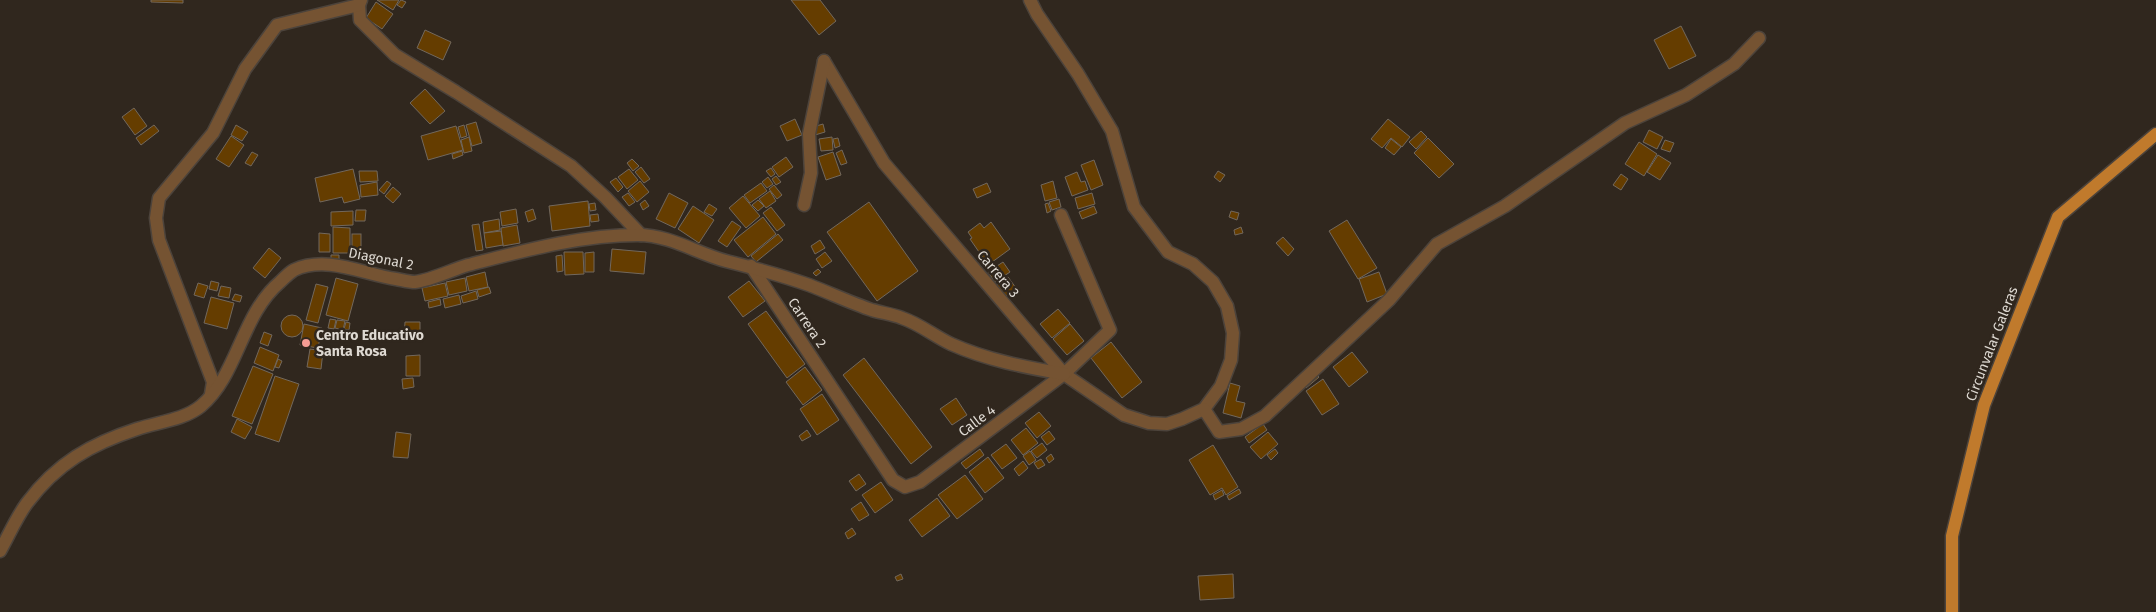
<svg xmlns="http://www.w3.org/2000/svg" width="2156" height="612" font-family="'Fira Sans',sans-serif">
<style>
.building{fill:#653d00;stroke:#72685d}
.lines{fill:none;stroke-linecap:round;stroke-linejoin:round}
.minor-casing{stroke:#4c433b;stroke-width:15}
.major-casing{stroke:#4c433b;stroke-width:15}
.minor{stroke:#755332;stroke-width:12}
.major{stroke:#c07a2c;stroke-width:12}
.poi-dot{fill:#f59c93;stroke:#30271e;stroke-width:2}
.labels{text-anchor:middle;dominant-baseline:central;stroke-width:5;stroke-linejoin:round;paint-order:stroke}
.street-label{font-size:14px;fill:#ded9d2;stroke:#30271e}
.poi-label{font-size:14px;font-weight:bold;fill:#ded9d2;stroke:#30271e;text-anchor:start}
</style>
<rect width="100%" height="100%" fill="#30271e"/>
<!-- building -->
<g class="building">
<polygon points="151,0 183,0 183,3 151,2"/>
<polygon points="377,0 399,0 393,10"/>
<polygon points="401,0 406,2 402,8 397,5"/>
<polygon points="791,0 820,0 836,21 819,35"/>
<polygon points="376,2 393,14 382,29 366,18"/>
<polygon points="1681,26 1696,56 1669,69 1654,40"/>
<polygon points="425,30 451,42 443,60 417,48"/>
<polygon points="425,89 445,111 430,124 410,103"/>
<polygon points="134,108 147,126 135,135 122,117"/>
<polygon points="795,119 802,135 787,141 780,126"/>
<polygon points="1388,119 1410,137 1402,147 1391,138 1382,148 1371,139"/>
<polygon points="476,122 482,143 472,146 466,125"/>
<polygon points="823,124 825,132 815,135 813,127"/>
<polygon points="154,125 159,131 141,145 136,138"/>
<polygon points="236,125 248,132 242,141 231,135"/>
<polygon points="464,125 467,136 461,138 458,127"/>
<polygon points="456,126 463,150 428,160 421,136"/>
<polygon points="1649,130 1663,137 1657,149 1643,142"/>
<polygon points="1421,131 1427,137 1416,149 1409,142"/>
<polygon points="231,136 244,145 229,167 216,159"/>
<polygon points="469,137 472,151 464,153 461,140"/>
<polygon points="832,137 833,150 821,151 819,139"/>
<polygon points="838,138 840,146 835,148 833,139"/>
<polygon points="1428,138 1454,164 1439,178 1414,153"/>
<polygon points="1391,139 1401,147 1394,155 1385,148"/>
<polygon points="1665,140 1674,143 1670,152 1661,149"/>
<polygon points="1639,142 1657,154 1644,176 1625,164"/>
<polygon points="842,150 847,163 841,165 836,153"/>
<polygon points="462,151 463,155 453,159 452,154"/>
<polygon points="252,152 258,155 251,166 245,163"/>
<polygon points="833,152 841,175 826,180 818,157"/>
<polygon points="1658,155 1671,163 1660,180 1647,172"/>
<polygon points="786,157 793,167 779,177 772,167"/>
<polygon points="632,159 639,166 633,171 627,163"/>
<polygon points="1094,160 1103,185 1091,190 1081,165"/>
<polygon points="641,167 650,179 644,183 635,172"/>
<polygon points="771,168 775,174 771,177 766,171"/>
<polygon points="353,169 360,199 344,203 342,197 320,202 315,178"/>
<polygon points="629,169 638,180 627,189 618,177"/>
<polygon points="359,171 377,171 378,181 360,182"/>
<polygon points="1218,171 1225,175 1220,182 1214,177"/>
<polygon points="1077,172 1081,182 1085,181 1088,190 1072,196 1065,177"/>
<polygon points="1621,174 1628,179 1621,190 1613,185"/>
<polygon points="776,176 781,182 776,185 772,179"/>
<polygon points="768,177 773,184 767,188 762,182"/>
<polygon points="616,178 623,187 618,192 610,182"/>
<polygon points="387,181 391,184 384,194 379,190"/>
<polygon points="640,181 649,192 637,202 628,191"/>
<polygon points="1053,181 1057,198 1045,201 1041,185"/>
<polygon points="377,182 378,195 361,197 360,185"/>
<polygon points="761,183 767,191 750,203 744,195"/>
<polygon points="987,183 991,192 977,198 973,189"/>
<polygon points="774,185 782,195 777,199 769,189"/>
<polygon points="393,187 401,194 393,203 385,196"/>
<polygon points="770,191 776,201 766,208 759,199"/>
<polygon points="628,193 635,202 629,206 622,197"/>
<polygon points="669,193 688,203 675,228 656,219"/>
<polygon points="1092,193 1095,204 1078,209 1075,198"/>
<polygon points="743,196 760,216 746,228 729,208"/>
<polygon points="1059,199 1061,207 1052,210 1049,202"/>
<polygon points="645,200 649,206 643,210 640,204"/>
<polygon points="758,200 764,206 758,211 752,205"/>
<polygon points="588,201 590,226 552,231 549,206"/>
<polygon points="869,202 918,271 877,301 827,232"/>
<polygon points="595,203 596,210 590,211 589,204"/>
<polygon points="1048,203 1051,211 1047,213 1045,204"/>
<polygon points="709,204 717,209 712,216 704,212"/>
<polygon points="693,206 714,220 699,243 678,229"/>
<polygon points="1094,206 1097,213 1082,219 1079,212"/>
<polygon points="771,207 785,225 777,231 763,213"/>
<polygon points="516,209 518,223 502,226 500,212"/>
<polygon points="533,209 536,219 528,222 525,212"/>
<polygon points="356,210 366,210 365,221 355,221"/>
<polygon points="353,211 353,225 331,226 331,212"/>
<polygon points="1231,211 1239,213 1237,220 1229,217"/>
<polygon points="598,214 599,221 591,222 590,215"/>
<polygon points="763,217 776,234 748,257 734,240"/>
<polygon points="499,219 500,230 484,233 483,222"/>
<polygon points="1347,220 1377,268 1358,279 1329,231"/>
<polygon points="732,221 741,227 727,247 718,241"/>
<polygon points="991,222 1010,249 988,265 970,239 972,238 968,232 980,223 984,228"/>
<polygon points="479,224 483,250 476,251 472,225"/>
<polygon points="517,225 520,243 503,246 501,228"/>
<polygon points="333,227 350,228 350,253 333,253"/>
<polygon points="1241,227 1243,233 1235,235 1234,230"/>
<polygon points="501,231 503,245 486,248 484,233"/>
<polygon points="319,233 330,234 330,252 319,252"/>
<rect x="352" y="234" width="9" height="16"/>
<polygon points="778,234 783,240 756,262 751,256"/>
<polygon points="1283,237 1294,249 1288,256 1276,243"/>
<polygon points="820,240 825,248 815,254 811,246"/>
<polygon points="269,248 281,258 265,278 253,268"/>
<polygon points="612,249 646,252 644,274 610,271"/>
<polygon points="564,252 583,252 584,274 565,275"/>
<polygon points="594,252 594,272 585,272 585,253"/>
<polygon points="825,252 832,261 822,268 816,259"/>
<polygon points="331,255 339,255 339,261 331,262"/>
<polygon points="562,255 563,271 557,272 556,256"/>
<polygon points="1003,262 1010,272 995,282 988,272"/>
<polygon points="818,269 821,272 816,276 813,273"/>
<polygon points="485,272 488,287 469,291 466,277"/>
<polygon points="1379,272 1387,294 1367,302 1359,279"/>
<polygon points="1008,277 1016,288 1005,297 996,286"/>
<polygon points="336,278 358,284 348,321 326,315"/>
<polygon points="465,278 467,291 449,295 446,282"/>
<polygon points="211,281 219,283 217,291 209,289"/>
<polygon points="749,281 765,301 743,317 728,297"/>
<polygon points="198,283 208,286 204,298 194,295"/>
<polygon points="445,283 448,296 425,301 422,288"/>
<polygon points="316,284 328,287 318,323 306,320"/>
<polygon points="221,286 231,288 229,298 218,296"/>
<polygon points="489,287 491,293 479,297 477,290"/>
<polygon points="476,291 478,299 463,303 461,296"/>
<polygon points="235,294 242,296 240,302 232,300"/>
<polygon points="459,295 461,304 445,308 443,299"/>
<polygon points="211,297 234,303 227,329 204,323"/>
<polygon points="440,299 441,305 429,308 428,302"/>
<polygon points="1058,309 1070,323 1052,338 1040,324"/>
<polygon points="766,311 805,364 787,378 748,324"/>
<circle cx="292" cy="326" r="11"/>
<polygon points="330,319 336,320 334,329 328,328"/>
<polygon points="337,320 345,321 343,330 335,328"/>
<polygon points="346,322 350,323 349,330 344,329"/>
<polygon points="405,322 420,322 420,338 404,338"/>
<polygon points="304,324 322,328 318,348 300,345"/>
<polygon points="1070,324 1084,341 1067,355 1053,339"/>
<polygon points="264,332 272,335 268,346 260,343"/>
<polygon points="1111,342 1142,382 1122,398 1091,358"/>
<polygon points="260,347 279,355 273,371 254,363"/>
<polygon points="310,349 323,351 321,369 307,367"/>
<polygon points="1352,352 1368,372 1349,387 1333,367"/>
<polygon points="420,355 420,376 406,376 406,356"/>
<polygon points="864,358 932,447 911,464 843,375"/>
<polygon points="278,359 282,361 279,368 275,367"/>
<polygon points="253,366 273,374 252,424 232,416"/>
<polygon points="805,367 822,390 803,405 786,382"/>
<polygon points="1316,374 1319,377 1306,388 1303,384"/>
<polygon points="275,376 299,384 279,442 255,434"/>
<polygon points="413,378 414,387 403,389 402,379"/>
<polygon points="1323,379 1339,404 1322,415 1306,391"/>
<polygon points="1230,383 1240,386 1236,401 1245,403 1241,418 1223,413"/>
<polygon points="822,394 839,420 817,435 800,409"/>
<polygon points="956,398 967,415 952,425 940,409"/>
<polygon points="1039,412 1051,426 1037,438 1025,423"/>
<polygon points="237,419 252,427 245,439 231,432"/>
<polygon points="1263,424 1267,430 1249,443 1245,437"/>
<polygon points="1026,428 1038,443 1023,455 1011,440"/>
<polygon points="807,430 811,436 802,441 799,436"/>
<polygon points="1049,431 1055,439 1047,445 1041,437"/>
<polygon points="396,432 411,434 408,458 393,457"/>
<polygon points="1268,432 1278,444 1261,459 1250,447"/>
<polygon points="1042,443 1047,450 1037,458 1031,451"/>
<polygon points="1006,444 1017,458 1002,469 991,455"/>
<polygon points="1213,445 1238,487 1226,495 1222,488 1210,495 1189,460"/>
<polygon points="980,449 984,455 966,469 961,463"/>
<polygon points="1275,449 1278,453 1271,460 1267,455"/>
<polygon points="1030,451 1036,460 1029,465 1023,456"/>
<polygon points="1051,454 1054,459 1049,463 1046,458"/>
<polygon points="988,457 1004,478 985,493 969,472"/>
<polygon points="1041,459 1045,465 1038,469 1034,463"/>
<polygon points="1023,461 1028,468 1019,476 1014,469"/>
<polygon points="859,474 866,484 856,491 849,481"/>
<polygon points="965,475 983,499 957,519 938,495"/>
<polygon points="881,482 893,500 875,513 862,495"/>
<polygon points="1239,489 1241,493 1229,500 1227,496"/>
<polygon points="1222,490 1224,495 1215,500 1213,495"/>
<polygon points="937,498 950,516 922,537 909,520"/>
<polygon points="861,502 869,515 859,521 851,509"/>
<polygon points="852,528 856,534 848,539 845,533"/>
<polygon points="901,574 903,579 897,581 895,577"/>
<polygon points="1233,574 1234,598 1200,600 1198,576"/>
</g>
<g class="lines">
<defs>
<g id="minor">
<polyline points="359,5 360,20 395,55 456,92 571,166 605,197 641,235"/>
<polyline points="824,61 884,163 1064,374 1124,415 1149,423 1167,424 1182,419 1204,409 1221,386 1231,360 1233,333 1227,306 1213,282 1193,264 1168,252 1134,207 1112,131 1078,74 1037,14 1030,0"/>
<polyline points="804,205 811,173 809,134 824,61"/>
<polyline points="751,266 893,480 905,487 920,482 1064,374 1110,330 1061,215"/>
<polyline points="211,394 213,382 159,240 156,218 159,198 213,133 245,69 277,25 359,5 361,0"/>
<polyline points="1204,409 1219,432 1241,429 1265,416 1389,300 1437,244 1505,206 1625,123 1686,95 1734,64 1759,38"/>
<path d="M0,551C9,535 16,518 27,503C57,463 91,444 137,429C158,422 184,420 201,406C238,375 241,315 280,282C284,278 289,273 294,270C327,255 363,274 396,279C402,280 409,282 415,282C432,280 451,270 468,265C523,251 580,235 638,235C670,235 696,253 726,261C754,268 781,275 809,285C830,293 851,303 872,310C882,313 892,314 902,318C920,324 934,336 951,344C987,360 1024,367 1064,374"/>
</g>
<polyline id="major" points="1952,612 1952,536 1984,405 2058,217 2156,134"/>
</defs>
<!-- minor casing -->
<use href="#minor" class="minor-casing"/>
<!-- major casing -->
<use href="#major" class="major-casing"/>
<!-- minor -->
<use href="#minor" class="minor"/>
<!-- major -->
<use href="#major" class="major"/>
</g>
<!-- markers -->
<circle class="poi-dot" cx="306" cy="343" r="5"/>
<g class="labels">
<!-- street labels -->
<g class="street-label">
<text transform="translate(381 259) rotate(11)">Diagonal 2</text>
<text transform="translate(998 274) rotate(50)">Carrera 3</text>
<text transform="translate(807 323) rotate(56)">Carrera 2</text>
<text transform="translate(1992 344) rotate(-69)">Circunvalar Galeras</text>
<text transform="translate(977 421) rotate(-37)">Calle 4</text>
</g>
<!-- poi labels -->
<g class="poi-label">
<text x="316" y="335">Centro Educativo<tspan x="316" dy="16">Santa Rosa</tspan></text>
</g>
</g>
</svg>
